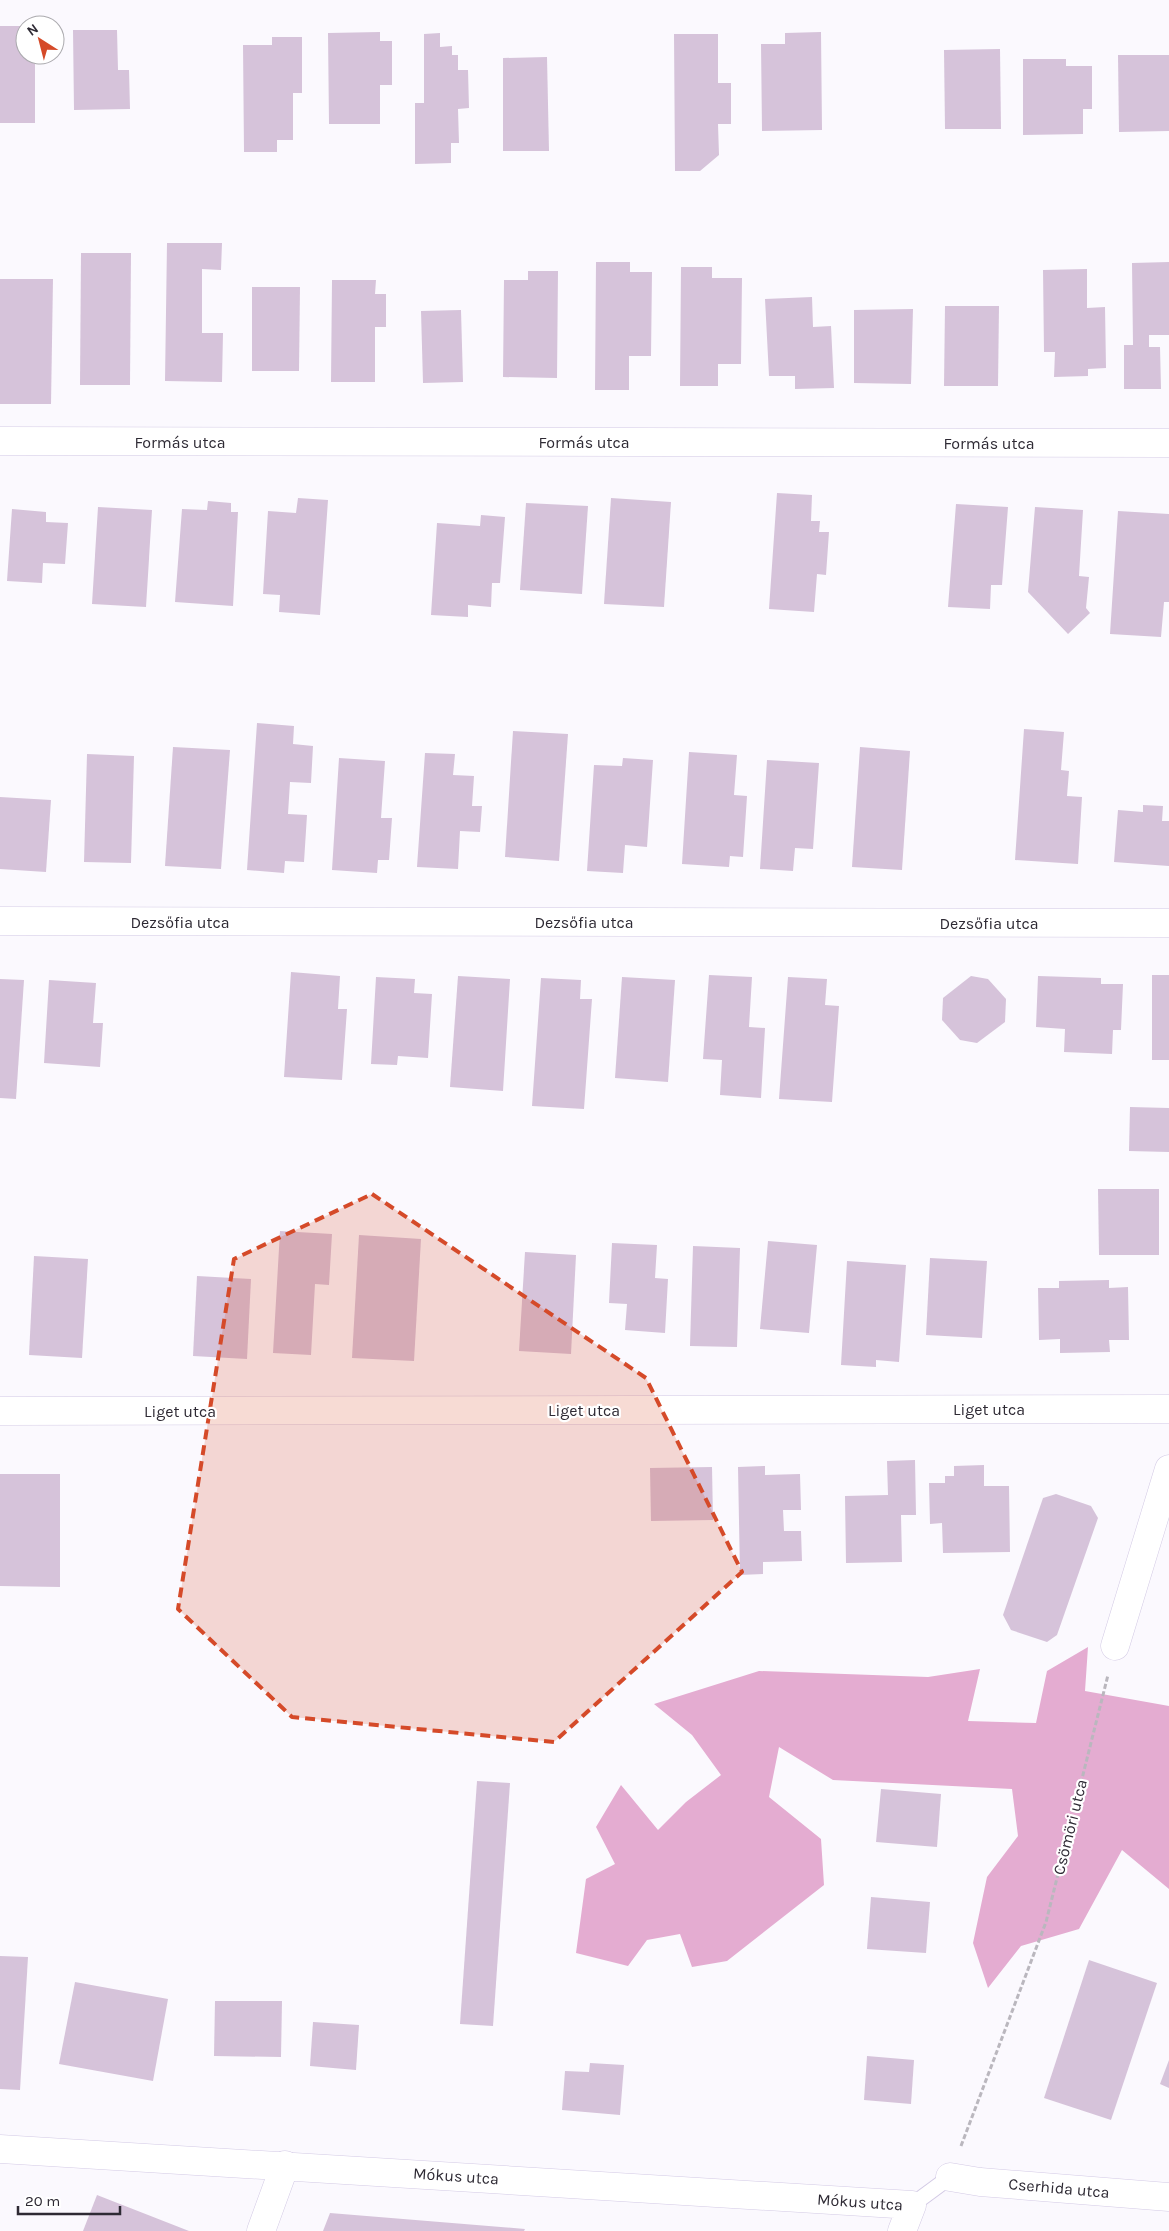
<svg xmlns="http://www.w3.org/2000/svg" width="1169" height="2231" font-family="Karla,sans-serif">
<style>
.forest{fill:#e4acd1}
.building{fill:#d6c3da}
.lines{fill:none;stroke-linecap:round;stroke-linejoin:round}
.service-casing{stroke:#d3cae5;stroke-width:17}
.minor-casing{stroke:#d3cae5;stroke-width:29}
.path{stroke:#bab7be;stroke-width:3;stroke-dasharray:5 2.5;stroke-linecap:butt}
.service{stroke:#fff;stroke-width:15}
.minor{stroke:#fff;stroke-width:28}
.marked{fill:#d54a29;fill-opacity:0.2;stroke:#d54a29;stroke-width:4;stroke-dasharray:10 6;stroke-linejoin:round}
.labels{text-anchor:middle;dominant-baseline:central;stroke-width:4.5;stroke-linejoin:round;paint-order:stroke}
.street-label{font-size:16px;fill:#2e2a34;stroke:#fff}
</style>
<rect width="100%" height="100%" fill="#fbf9fe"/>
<!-- forest -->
<polygon class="forest" points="1088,1647 1085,1691 1169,1706 1169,1889 1122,1850 1079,1929 1021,1946 988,1988 973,1943 987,1877 1018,1836 1012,1789 833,1780 779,1747 769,1797 821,1839 824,1885 727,1961 692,1967 680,1934 647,1940 628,1966 576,1953 586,1879 615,1864 596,1827 621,1785 658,1830 686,1802 721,1775 692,1735 654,1704 759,1671 928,1677 980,1669 968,1721 1036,1723 1047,1671"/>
<!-- building -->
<g class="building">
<polygon points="0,26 25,26 25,55 35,55 35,123 0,123"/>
<polygon points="73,30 117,30 118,70 129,70 130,109 74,110"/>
<polygon points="380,32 380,41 392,41 392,85 380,85 380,124 329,124 328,33"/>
<polygon points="821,32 822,130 762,131 761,44 785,44 785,33"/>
<polygon points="440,33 440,47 452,46 452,55 458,55 458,70 468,70 469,108 458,109 459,143 451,143 451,163 415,164 415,103 424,103 424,34"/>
<polygon points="674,34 718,34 718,83 731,83 731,124 718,124 719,155 700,171 675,171"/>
<polygon points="272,37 302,37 302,93 293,93 293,140 277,140 277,152 244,152 243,45 272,45"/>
<polygon points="1000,49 1001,129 945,129 944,50"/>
<polygon points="1118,55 1169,55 1169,131 1119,132"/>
<polygon points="547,57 549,151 503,151 503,58"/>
<polygon points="1023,59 1066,59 1066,66 1092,66 1092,109 1083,109 1083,134 1023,135"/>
<polygon points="167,243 222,243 221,270 202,269 202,333 223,333 222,382 165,381"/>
<polygon points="81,253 131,253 130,385 80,385"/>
<polygon points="596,262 630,262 630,272 652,272 651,356 629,356 629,390 595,390"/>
<polygon points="1169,262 1169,335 1149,335 1149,347 1160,347 1161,389 1124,389 1124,345 1133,345 1132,263"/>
<polygon points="681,267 712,267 712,278 742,278 741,364 718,364 718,386 680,386"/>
<polygon points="1087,269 1087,308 1105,307 1106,368 1088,369 1088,376 1054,377 1055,352 1044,352 1043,270"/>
<polygon points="528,271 558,271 557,378 503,377 504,280 528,280"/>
<polygon points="0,279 53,279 51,404 0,404"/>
<polygon points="332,280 376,280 375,294 386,294 386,327 375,327 375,382 331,382"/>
<polygon points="252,287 300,287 299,371 252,371"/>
<polygon points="812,297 813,327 831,326 834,388 795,389 795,376 769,376 765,299"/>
<polygon points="945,306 999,306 998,386 944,386"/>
<polygon points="913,309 911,384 854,383 854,310"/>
<polygon points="461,310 463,382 423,383 421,311"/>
<polygon points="777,493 812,495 811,521 820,521 819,532 829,532 826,575 817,574 814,612 769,609"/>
<polygon points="298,498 328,500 320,615 279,612 280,595 263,594 268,511 296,513"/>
<polygon points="611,498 671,502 664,607 604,604"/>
<polygon points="208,501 231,503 231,512 238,512 233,606 175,602 182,509 207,510"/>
<polygon points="526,503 588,506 582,594 520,590"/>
<polygon points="956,504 1008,507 1002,585 991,585 990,609 948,607"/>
<polygon points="98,507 152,510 146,607 92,604"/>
<polygon points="1035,507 1083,510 1079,576 1089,577 1086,608 1090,613 1068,634 1028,592"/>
<polygon points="12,509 46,512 46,522 68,523 65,564 43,563 42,583 7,581"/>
<polygon points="1118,511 1169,514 1169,602 1164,602 1161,637 1110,634"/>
<polygon points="481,515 505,517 500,583 492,583 491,607 468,605 468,617 431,615 437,523 480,526"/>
<polygon points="257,723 294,726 293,744 313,746 311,783 290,782 288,814 307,815 304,862 285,861 284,873 247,870"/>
<polygon points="1024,729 1064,732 1061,770 1069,771 1067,796 1082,797 1078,864 1015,860"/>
<polygon points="513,731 568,734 559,861 505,857"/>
<polygon points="173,747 230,750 221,869 165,866"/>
<polygon points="860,747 910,751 902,870 852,867"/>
<polygon points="689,752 737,755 734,795 747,796 743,857 730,856 729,867 682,864"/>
<polygon points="425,753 455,754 453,775 474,776 472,806 482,806 480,832 460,831 458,869 417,867"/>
<polygon points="87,754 134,756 131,863 84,862"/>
<polygon points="339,758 385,761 381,818 392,818 389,860 378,860 377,873 332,870"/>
<polygon points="623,758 653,760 647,847 625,845 623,873 587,871 594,765 622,766"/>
<polygon points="767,760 819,763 813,849 795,848 793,871 760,869"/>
<polygon points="0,797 51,800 46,872 0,869"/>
<polygon points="1143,805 1163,806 1162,821 1169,821 1169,866 1114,862 1118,810 1143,812"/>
<polygon points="291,972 340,976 338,1009 347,1009 342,1080 284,1077"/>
<polygon points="709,975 752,977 749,1027 765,1028 761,1098 720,1095 722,1060 703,1059"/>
<rect x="1152" y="975" width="17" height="85"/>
<polygon points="458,976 510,979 503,1091 450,1087"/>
<polygon points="971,976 988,979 1006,999 1005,1022 977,1043 960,1040 942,1020 943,998"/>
<polygon points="1038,976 1101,978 1101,984 1123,984 1121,1030 1113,1030 1112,1054 1064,1052 1065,1029 1036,1027"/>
<polygon points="376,977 415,979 414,993 432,994 428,1058 398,1056 397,1065 371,1064"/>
<polygon points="622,977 675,980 668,1082 615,1078"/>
<polygon points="788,977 827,979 825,1005 839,1006 832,1102 779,1099"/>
<polygon points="541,978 581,980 580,999 592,999 584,1109 532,1106"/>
<polygon points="0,979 24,980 16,1099 0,1098"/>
<polygon points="49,980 96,983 93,1023 103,1023 100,1067 44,1063"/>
<polygon points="1130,1107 1169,1108 1169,1152 1129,1151"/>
<polygon points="1098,1189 1159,1189 1159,1255 1099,1255"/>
<polygon points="280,1231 332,1234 329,1285 315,1284 311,1355 273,1353"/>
<polygon points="359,1235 421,1239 414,1361 352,1358"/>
<polygon points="768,1241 817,1245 809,1333 760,1329"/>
<polygon points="612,1243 657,1245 655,1278 668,1279 665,1333 625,1330 627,1304 609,1303"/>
<polygon points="693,1246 740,1248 737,1347 690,1346"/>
<polygon points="525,1252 576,1255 571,1354 519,1351"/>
<polygon points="34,1256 88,1259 82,1358 29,1355"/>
<polygon points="930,1258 987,1261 982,1338 926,1335"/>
<polygon points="847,1261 906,1265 899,1362 876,1360 876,1367 841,1365"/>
<polygon points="197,1276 251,1279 247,1359 193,1356"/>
<polygon points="1109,1280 1109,1288 1128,1287 1129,1340 1109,1340 1110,1352 1060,1353 1060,1339 1039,1340 1038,1288 1059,1288 1059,1281"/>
<polygon points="915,1460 916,1515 901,1515 902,1562 846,1563 845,1496 888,1495 887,1461"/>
<polygon points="984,1465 984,1486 1009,1486 1010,1552 943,1553 942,1523 930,1524 929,1483 945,1483 945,1476 954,1476 954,1466"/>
<polygon points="765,1466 765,1475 800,1474 801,1510 783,1510 784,1531 801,1531 802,1561 763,1562 763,1574 740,1575 738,1467"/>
<polygon points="712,1467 713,1520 651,1521 650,1468"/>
<polygon points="0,1474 60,1474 60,1587 0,1586"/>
<polygon points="1056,1494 1091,1506 1098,1518 1057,1635 1047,1642 1011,1630 1003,1615 1043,1498"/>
<polygon points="477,1781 510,1783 493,2026 460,2024"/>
<polygon points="881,1789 941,1794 937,1847 876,1842"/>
<polygon points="871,1897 930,1902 926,1953 867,1949"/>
<polygon points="0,1956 28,1957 20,2090 0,2089"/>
<polygon points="1089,1960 1157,1983 1111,2120 1044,2098"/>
<polygon points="75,1982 168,1999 153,2081 59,2064"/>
<polygon points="215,2001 282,2001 281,2057 214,2056"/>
<polygon points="313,2022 359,2025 356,2070 310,2066"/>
<polygon points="867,2056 914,2060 911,2104 864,2100"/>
<polygon points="1169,2060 1169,2088 1160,2084"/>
<polygon points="590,2063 624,2065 620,2115 562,2110 565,2071 589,2072"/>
<polygon points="97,2195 189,2231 83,2231"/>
<polygon points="330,2213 525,2229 524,2231 323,2231"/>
</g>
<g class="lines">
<defs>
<polyline id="service" points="912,2205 950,2177"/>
<g id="minor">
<polyline points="0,441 1169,443"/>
<polyline points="0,921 1169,923"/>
<polyline points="0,1411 1169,1409"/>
<polyline points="1115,1646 1169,1469"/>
<polyline points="0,2149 912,2205 902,2231"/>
<polyline points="950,2177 980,2182 1169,2197"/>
<polyline points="261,2231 285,2165"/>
</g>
</defs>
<!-- service casing -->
<use href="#service" class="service-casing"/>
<!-- minor casing -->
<use href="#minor" class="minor-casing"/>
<!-- path -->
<polyline class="path" points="961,2146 1046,1922 1108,1675"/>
<!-- service -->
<use href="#service" class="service"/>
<!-- minor -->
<use href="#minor" class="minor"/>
</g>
<!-- marked area -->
<path class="marked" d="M372,1194L646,1378L742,1572L554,1742L292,1717L178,1609L234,1259Z"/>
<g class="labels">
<!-- street labels -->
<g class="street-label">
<text x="180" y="442">Formás utca</text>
<text x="584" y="442">Formás utca</text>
<text x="989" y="443">Formás utca</text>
<text x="180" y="922">Dezsőfia utca</text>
<text x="584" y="922">Dezsőfia utca</text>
<text x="989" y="923">Dezsőfia utca</text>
<text x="989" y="1409">Liget utca</text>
<text x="584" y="1410">Liget utca</text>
<text x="180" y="1411">Liget utca</text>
<text transform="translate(1070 1827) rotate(-76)">Csömöri utca</text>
<text transform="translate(456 2176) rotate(4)">Mókus utca</text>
<text transform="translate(1059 2188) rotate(5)">Cserhida utca</text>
<text transform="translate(860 2202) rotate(4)">Mókus utca</text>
</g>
</g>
<!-- north arrow -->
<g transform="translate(40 40) rotate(324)"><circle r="24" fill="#ffffff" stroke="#abaaae"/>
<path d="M0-4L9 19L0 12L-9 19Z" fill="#d54a29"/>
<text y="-8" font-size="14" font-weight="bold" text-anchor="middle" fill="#2e2a34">N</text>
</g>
<!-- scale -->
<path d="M18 2206v8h102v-8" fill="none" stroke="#2e2a34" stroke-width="2.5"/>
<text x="25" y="2206" font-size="15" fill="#2e2a34" stroke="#ffffff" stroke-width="4" paint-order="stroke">20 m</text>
</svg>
